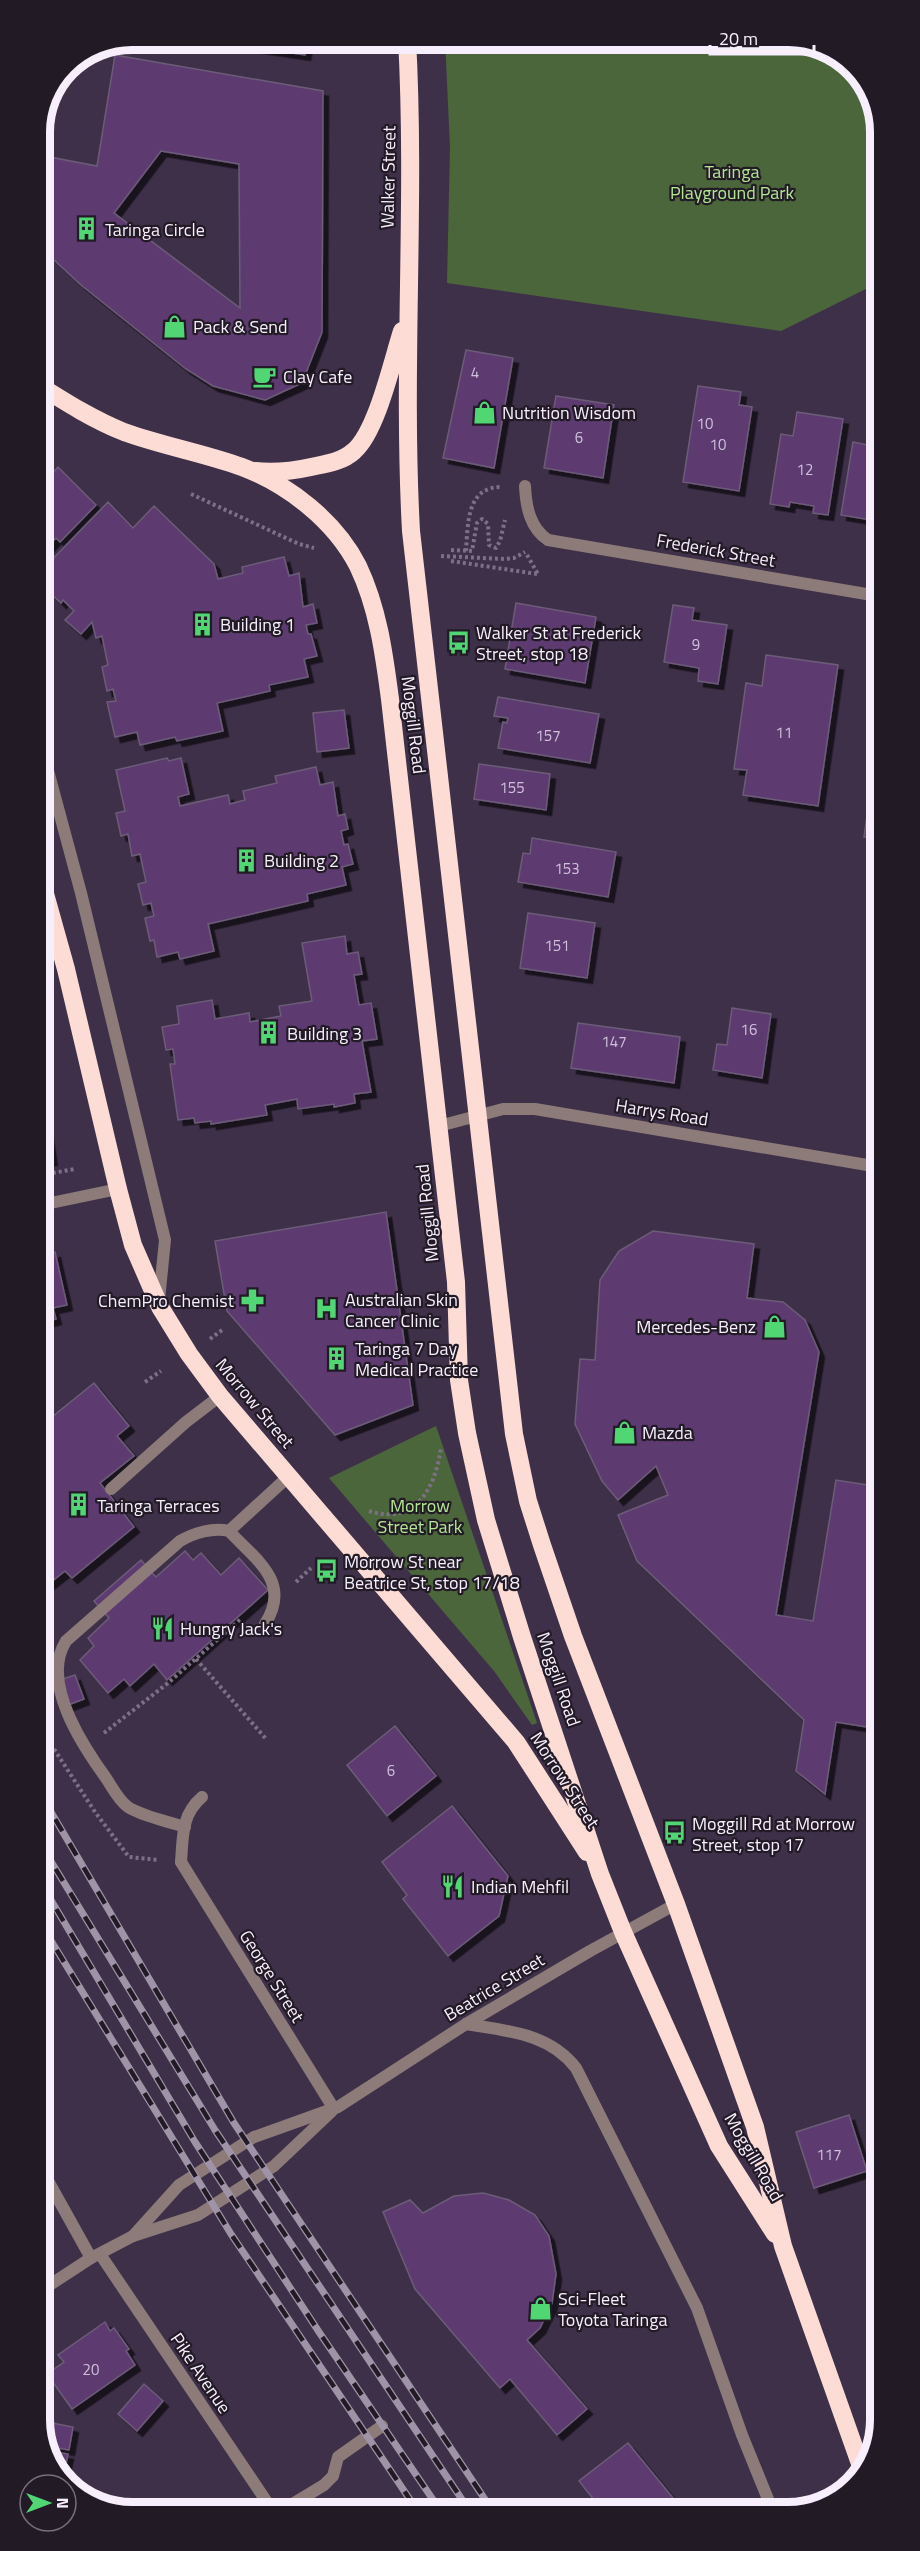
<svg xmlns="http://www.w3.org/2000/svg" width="920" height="2551" font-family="'Titillium Web',sans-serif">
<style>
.green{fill:#4c663c}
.building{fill:#5d3b71;stroke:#6c5c78;stroke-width:1.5;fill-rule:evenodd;filter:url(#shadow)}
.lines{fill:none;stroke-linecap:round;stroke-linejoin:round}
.path{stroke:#7d7086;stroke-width:4;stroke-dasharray:3 3;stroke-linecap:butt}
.lane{stroke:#8c7b78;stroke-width:12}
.street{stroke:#8c7b78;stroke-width:12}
.highway{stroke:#fddcd5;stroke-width:18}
.rail-casing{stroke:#9f93a7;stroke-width:7}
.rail{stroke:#221b26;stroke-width:4.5;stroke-dasharray:14;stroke-linecap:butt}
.labels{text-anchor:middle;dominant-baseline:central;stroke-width:4.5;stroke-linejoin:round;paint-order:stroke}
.number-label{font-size:15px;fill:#d0c1db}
.park-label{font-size:18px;fill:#b2e792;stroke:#221b26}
.street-label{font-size:18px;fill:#f7eefe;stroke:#221b26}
.poi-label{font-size:18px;fill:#f7eefe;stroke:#221b26;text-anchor:start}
.rim{fill:none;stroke:#f7eefe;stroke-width:8}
</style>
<defs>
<filter id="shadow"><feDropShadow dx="5.5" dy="5.5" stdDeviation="0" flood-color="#0009"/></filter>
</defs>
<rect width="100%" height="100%" fill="#3f3049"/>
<!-- green -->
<g class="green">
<polygon points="445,39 795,39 849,62 878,107 878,283 781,331 447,283 450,148"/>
<polygon points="436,1426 537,1723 532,1725 494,1671 329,1478"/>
<polygon points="42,2213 54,2236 50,2247 42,2255"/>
</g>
<!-- building -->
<g class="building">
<polygon points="199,39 308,39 305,55"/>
<path d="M115,55L323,91L322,332L302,383L265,400L213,386L186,369L81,285L39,246V155L97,166ZM161,151L239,164L240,308L114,213Z"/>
<polygon points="466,350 513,358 494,468 443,458"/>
<polygon points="698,386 741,392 739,405 752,407 739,491 683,482"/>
<polygon points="556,396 614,405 603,478 544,468"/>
<polygon points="797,412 843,419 828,515 813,513 814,506 790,502 789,507 770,504 781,434 793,436"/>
<polygon points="853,442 878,447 878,521 841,515"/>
<polygon points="40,466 50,476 58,467 96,505 60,542 56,538 40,555"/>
<polygon points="108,502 133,528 154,506 214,564 218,579 243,573 242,567 284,557 289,576 299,573 303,607 313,604 317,623 306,625 308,634 311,634 317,656 304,659 308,677 269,685 270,691 217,703 223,731 177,741 175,737 140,745 137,732 115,737 107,702 116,701 113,689 107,691 102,667 108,665 102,636 96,638 92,622 81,634 65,620 74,611 63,600 61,603 46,589 52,582 41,571"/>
<polygon points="516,603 596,617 585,683 505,669"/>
<polygon points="673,605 694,608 692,620 727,625 718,684 698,681 699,668 664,662"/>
<polygon points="766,655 838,665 818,806 743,795 747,770 734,769 746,683 762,686"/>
<polygon points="498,697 599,714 590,763 498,748 503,722 507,723 508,718 494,716"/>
<polygon points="344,710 349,748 317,752 313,713"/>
<polygon points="877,745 879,745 879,839 864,837"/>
<polygon points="167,758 169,761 181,758 189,794 178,797 180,806 228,795 230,804 245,800 243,791 277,783 275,776 316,767 320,785 333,782 338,816 345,814 348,829 341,831 344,845 348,844 353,864 342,867 346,885 307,894 308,901 208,924 214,951 180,959 178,952 157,957 154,940 150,941 145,918 154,916 151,903 143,905 138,884 146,882 140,854 132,856 128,834 121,836 116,813 125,811 116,770"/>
<polygon points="479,764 550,774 546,810 474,799"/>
<polygon points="532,838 616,852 608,897 518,882 523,853 530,854"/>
<polygon points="528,913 595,923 587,978 520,968"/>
<polygon points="345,936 347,954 358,952 362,974 354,975 359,1005 371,1003 377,1039 362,1041 371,1092 354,1094 355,1103 334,1107 334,1104 298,1109 297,1099 265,1105 267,1115 211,1124 211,1121 195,1123 194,1118 178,1120 170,1064 175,1064 173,1049 166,1050 162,1027 179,1024 177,1006 212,1000 215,1019 249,1013 250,1022 281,1016 279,1006 312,1001 302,943"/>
<polygon points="732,1008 771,1014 762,1078 713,1070 717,1044 727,1045"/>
<polygon points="879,1021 879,1085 870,1084"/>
<polygon points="578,1023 680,1037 674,1083 571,1068"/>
<polygon points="40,1098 42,1098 52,1160 41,1161"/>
<polygon points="386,1212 413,1405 335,1435 227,1311 215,1241"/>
<polygon points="653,1231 754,1244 747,1298 783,1302 805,1320 819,1352 776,1615 813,1621 836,1480 880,1487 880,1729 836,1722 825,1794 796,1771 804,1720 637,1561 618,1515 668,1495 656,1466 618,1500 602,1481 575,1424 580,1359 595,1360 600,1280 619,1251"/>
<polygon points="45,1236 49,1254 55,1252 67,1305 53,1308 56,1319 41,1323 41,1237"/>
<polygon points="94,1383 129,1426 117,1436 134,1456 100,1483 134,1527 72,1578 65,1571 41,1590 41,1463 45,1459 41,1454 41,1445 50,1438 41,1426"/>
<polygon points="185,1551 193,1560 201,1553 221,1575 239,1558 268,1590 167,1680 154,1664 130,1686 124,1679 108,1693 80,1660 94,1646 88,1638 109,1618 94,1601 141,1560 156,1577"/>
<polygon points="75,1675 84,1699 68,1705 60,1680"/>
<polygon points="395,1726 436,1776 387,1816 347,1765"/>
<polygon points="452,1806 508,1876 499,1916 448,1956 403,1899 407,1895 382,1862"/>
<polygon points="849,2115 867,2171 814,2188 796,2132"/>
<polygon points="483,2193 509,2200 535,2215 549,2236 556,2274 552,2303 540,2328 527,2340 587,2409 557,2435 510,2379 500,2388 415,2289 383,2212 410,2200 423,2213 454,2196"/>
<polygon points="105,2322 110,2331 114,2328 129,2349 126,2351 135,2365 72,2409 47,2374 64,2362 58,2355"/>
<polygon points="144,2384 163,2401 137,2431 118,2414"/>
<polygon points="42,2421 73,2427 69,2450 51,2447 50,2451 68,2454 63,2477 42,2444"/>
<polygon points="628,2443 682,2509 602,2510 579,2481"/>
</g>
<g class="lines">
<!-- path -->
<g class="path">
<polyline points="191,494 299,544 314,548"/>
<polyline points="451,550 472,551 477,523 482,519 488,524 489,545 496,548 500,541 505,520"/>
<path d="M466,551C468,525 466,487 501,487"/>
<polyline points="527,555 538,574"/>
<polyline points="441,556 504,559 514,558 525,552"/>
<polyline points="451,561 537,574"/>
<polyline points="50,1143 56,1142"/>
<polyline points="41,1175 75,1169"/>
<polyline points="210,1339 222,1330"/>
<polyline points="145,1382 161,1371"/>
<path d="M369,1511C416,1526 435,1488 441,1448"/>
<polyline points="296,1582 311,1568"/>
<polyline points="196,1659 267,1740"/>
<polyline points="41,1729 95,1812 129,1857 159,1860"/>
<polyline points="104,1733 168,1683 241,1619"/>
</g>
<!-- lane -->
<g class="lane">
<path d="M525,486C526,507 530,528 548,540"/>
<polyline points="40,741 81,893 165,1240 159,1300"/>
<polyline points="111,1489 186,1422 220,1396"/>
<polyline points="229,1531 289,1476"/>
<path d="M185,1827C167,1821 144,1817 128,1807C119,1801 112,1787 106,1778C82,1745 40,1682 66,1641L180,1541C194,1533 213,1527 229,1531C256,1560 292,1582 265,1624"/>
<path d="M181,1862C183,1837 181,1815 202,1797"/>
<path d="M466,2024C507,2031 549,2033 576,2068L697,2308L742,2435L772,2509"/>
<polyline points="281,2511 324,2485 333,2476 338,2457 382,2426"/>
</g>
<!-- street -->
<g class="street">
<polyline points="548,540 878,596"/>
<polyline points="439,1126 503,1109 535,1109 879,1167"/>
<polyline points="41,1205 118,1189"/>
<polyline points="181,1862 334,2109"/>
<polyline points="42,2170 91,2258"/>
<polyline points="133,2236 179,2185 254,2137 338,2107 466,2024 590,1951 676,1904"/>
<polyline points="100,2254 273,2511"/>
<polyline points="42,2290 91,2258 133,2236 198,2215 274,2166 331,2112"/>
</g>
<!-- highway -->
<g class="highway">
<path d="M407,39C416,203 402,367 411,531L514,1434L528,1501L542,1545L573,1636L676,1904L755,2127L783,2246L863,2472"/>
<path d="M40,386C67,403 94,420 124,432C163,446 203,453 242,467C289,485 335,521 358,566C378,608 384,653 390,699L456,1282L459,1380L467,1433L486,1520L522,1637L600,1874L623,1932L719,2146L775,2234"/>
<path d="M255,471C273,473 293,471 311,467C325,464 342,462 354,451C377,431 392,362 402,331"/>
<polyline points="40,876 66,969 118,1189 133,1245 160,1307 189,1354 220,1396 516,1742 587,1852"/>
</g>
<defs>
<g id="rail">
<polyline points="41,1795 234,2123 492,2510"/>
<polyline points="41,1845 215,2130 469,2510"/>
<polyline points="42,1885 195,2142 319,2332 440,2510"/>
<polyline points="42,1926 231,2234 417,2510"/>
</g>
</defs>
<!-- rail casing -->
<use href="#rail" class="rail-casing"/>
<!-- rail -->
<use href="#rail" class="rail"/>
</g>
<!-- icons -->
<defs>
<symbol id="building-bare" viewBox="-9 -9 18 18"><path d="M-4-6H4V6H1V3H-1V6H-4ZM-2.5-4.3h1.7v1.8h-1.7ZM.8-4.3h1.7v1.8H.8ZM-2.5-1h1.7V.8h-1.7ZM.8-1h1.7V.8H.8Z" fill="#51d674" stroke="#221b26" stroke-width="2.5" paint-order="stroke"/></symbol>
<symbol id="shop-bare" viewBox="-9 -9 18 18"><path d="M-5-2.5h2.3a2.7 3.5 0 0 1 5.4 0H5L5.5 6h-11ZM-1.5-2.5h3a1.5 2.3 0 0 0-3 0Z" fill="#51d674" stroke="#221b26" stroke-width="2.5" paint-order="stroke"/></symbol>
<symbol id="cafe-bare" viewBox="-9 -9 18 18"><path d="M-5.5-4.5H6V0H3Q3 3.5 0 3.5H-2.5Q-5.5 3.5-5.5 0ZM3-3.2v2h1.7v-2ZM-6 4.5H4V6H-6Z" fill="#51d674" stroke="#221b26" stroke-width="2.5" paint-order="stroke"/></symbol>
<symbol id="bus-bare" viewBox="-9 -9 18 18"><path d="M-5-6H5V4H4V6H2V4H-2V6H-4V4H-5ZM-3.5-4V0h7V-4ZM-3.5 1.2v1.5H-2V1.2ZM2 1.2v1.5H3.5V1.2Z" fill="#51d674" stroke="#221b26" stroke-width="2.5" paint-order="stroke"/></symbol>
<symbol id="pharmacy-bare" viewBox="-9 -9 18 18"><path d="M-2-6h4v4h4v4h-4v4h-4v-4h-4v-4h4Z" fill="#51d674" stroke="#221b26" stroke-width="2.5" paint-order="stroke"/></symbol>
<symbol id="hospital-bare" viewBox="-9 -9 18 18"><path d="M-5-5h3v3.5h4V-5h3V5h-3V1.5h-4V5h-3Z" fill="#51d674" stroke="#221b26" stroke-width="2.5" paint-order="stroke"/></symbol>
<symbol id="restaurant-bare" viewBox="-9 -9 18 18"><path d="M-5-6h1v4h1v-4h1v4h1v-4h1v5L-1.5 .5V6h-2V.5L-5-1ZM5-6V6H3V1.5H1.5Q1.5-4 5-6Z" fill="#51d674" stroke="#221b26" stroke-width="2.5" paint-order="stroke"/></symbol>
</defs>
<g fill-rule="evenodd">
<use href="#building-bare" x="70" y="212" width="33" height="33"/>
<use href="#shop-bare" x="158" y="310" width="33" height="33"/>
<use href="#cafe-bare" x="248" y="360" width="33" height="33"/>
<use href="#shop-bare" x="468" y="396" width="33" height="33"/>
<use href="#building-bare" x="186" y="608" width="33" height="33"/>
<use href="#bus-bare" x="442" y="626" width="33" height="33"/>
<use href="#building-bare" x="230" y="844" width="33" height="33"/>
<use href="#building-bare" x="252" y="1016" width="33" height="33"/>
<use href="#pharmacy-bare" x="236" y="1284" width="33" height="33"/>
<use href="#hospital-bare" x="310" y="1292" width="33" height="33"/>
<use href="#shop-bare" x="758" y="1310" width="33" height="33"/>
<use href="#building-bare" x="320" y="1342" width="33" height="33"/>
<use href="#shop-bare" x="608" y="1416" width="33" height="33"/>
<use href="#building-bare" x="62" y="1488" width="33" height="33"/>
<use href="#bus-bare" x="310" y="1554" width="33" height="33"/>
<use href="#restaurant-bare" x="146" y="1612" width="33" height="33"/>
<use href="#bus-bare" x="658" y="1816" width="33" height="33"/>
<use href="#restaurant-bare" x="436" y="1870" width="33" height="33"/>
<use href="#shop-bare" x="524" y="2292" width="33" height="33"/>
</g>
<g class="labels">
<!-- number labels -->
<g class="number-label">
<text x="475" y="372">4</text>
<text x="705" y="423">10</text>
<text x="579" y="437">6</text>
<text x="718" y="444">10</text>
<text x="805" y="469">12</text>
<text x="696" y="644">9</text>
<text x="784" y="732">11</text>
<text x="548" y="735">157</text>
<text x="512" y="787">155</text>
<text x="567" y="868">153</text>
<text x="557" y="945">151</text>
<text x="749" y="1029">16</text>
<text x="614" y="1041">147</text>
<text x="391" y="1770">6</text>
<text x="829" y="2154">117</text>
<text x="91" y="2369">20</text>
</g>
<!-- park labels -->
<g class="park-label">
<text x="732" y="171">Taringa<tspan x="732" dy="21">Playground Park</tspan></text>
<text x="420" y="1505">Morrow<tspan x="420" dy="21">Street Park</tspan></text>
</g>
<!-- street labels -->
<g class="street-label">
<text transform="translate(388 177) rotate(-89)">Walker Street</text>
<text transform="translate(716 550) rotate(10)">Frederick Street</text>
<text transform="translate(414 725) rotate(83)">Moggill Road</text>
<text transform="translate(662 1112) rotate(9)">Harrys Road</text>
<text transform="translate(427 1213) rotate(-96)">Moggill Road</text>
<text transform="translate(255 1403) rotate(50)">Morrow Street</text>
<text transform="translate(559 1679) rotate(71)">Moggill Road</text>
<text transform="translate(565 1780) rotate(57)">Morrow Street</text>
<text transform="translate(272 1976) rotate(58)">George Street</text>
<text transform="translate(494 1987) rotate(-31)">Beatrice Street</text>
<text transform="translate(754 2157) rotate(60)">Moggill Road</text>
<text transform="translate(201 2373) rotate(56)">Pike Avenue</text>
</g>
<!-- poi labels -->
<g class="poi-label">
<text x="105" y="229">Taringa Circle</text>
<text x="193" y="326">Pack &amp; Send</text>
<text x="283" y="376">Clay Cafe</text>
<text x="502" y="412">Nutrition Wisdom</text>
<text x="220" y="624">Building 1</text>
<text x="476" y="632">Walker St at Frederick<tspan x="476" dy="21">Street, stop 18</tspan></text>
<text x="264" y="860">Building 2</text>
<text x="287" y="1033">Building 3</text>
<text x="345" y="1299">Australian Skin<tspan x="345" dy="21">Cancer Clinic</tspan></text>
<text x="234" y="1300" text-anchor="end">ChemPro Chemist</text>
<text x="756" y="1326" text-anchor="end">Mercedes-Benz</text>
<text x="355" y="1348">Taringa 7 Day<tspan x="355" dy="21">Medical Practice</tspan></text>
<text x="642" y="1432">Mazda</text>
<text x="97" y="1505">Taringa Terraces</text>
<text x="344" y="1561">Morrow St near<tspan x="344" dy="21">Beatrice St, stop 17/18</tspan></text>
<text x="180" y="1628">Hungry Jack's</text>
<text x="692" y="1823">Moggill Rd at Morrow<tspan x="692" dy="21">Street, stop 17</tspan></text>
<text x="471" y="1886">Indian Mehfil</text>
<text x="558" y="2298">Sci-Fleet<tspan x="558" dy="21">Toyota Taringa</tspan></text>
</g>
</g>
<!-- crop -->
<path d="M0 0H920V2551H0ZM132 50H788A82 82 0 0 1 870 132V2420A82 82 0 0 1 788 2502H132A82 82 0 0 1 50 2420V132A82 82 0 0 1 132 50Z" fill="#221b26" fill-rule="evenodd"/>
<path class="rim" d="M132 50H788A82 82 0 0 1 870 132V2420A82 82 0 0 1 788 2502H132A82 82 0 0 1 50 2420V132A82 82 0 0 1 132 50Z"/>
<!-- north arrow -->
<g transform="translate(48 2503) rotate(90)"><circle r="28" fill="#221b26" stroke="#776f7c" stroke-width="1.5"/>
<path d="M0-4.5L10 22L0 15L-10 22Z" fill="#51d674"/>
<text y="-9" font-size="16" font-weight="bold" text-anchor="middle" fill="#f7eefe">N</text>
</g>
<!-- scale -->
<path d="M710 45v9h104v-9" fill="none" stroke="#f7eefe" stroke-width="3"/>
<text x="719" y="45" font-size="18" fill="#f7eefe" stroke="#221b26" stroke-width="4.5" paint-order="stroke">20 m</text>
</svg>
